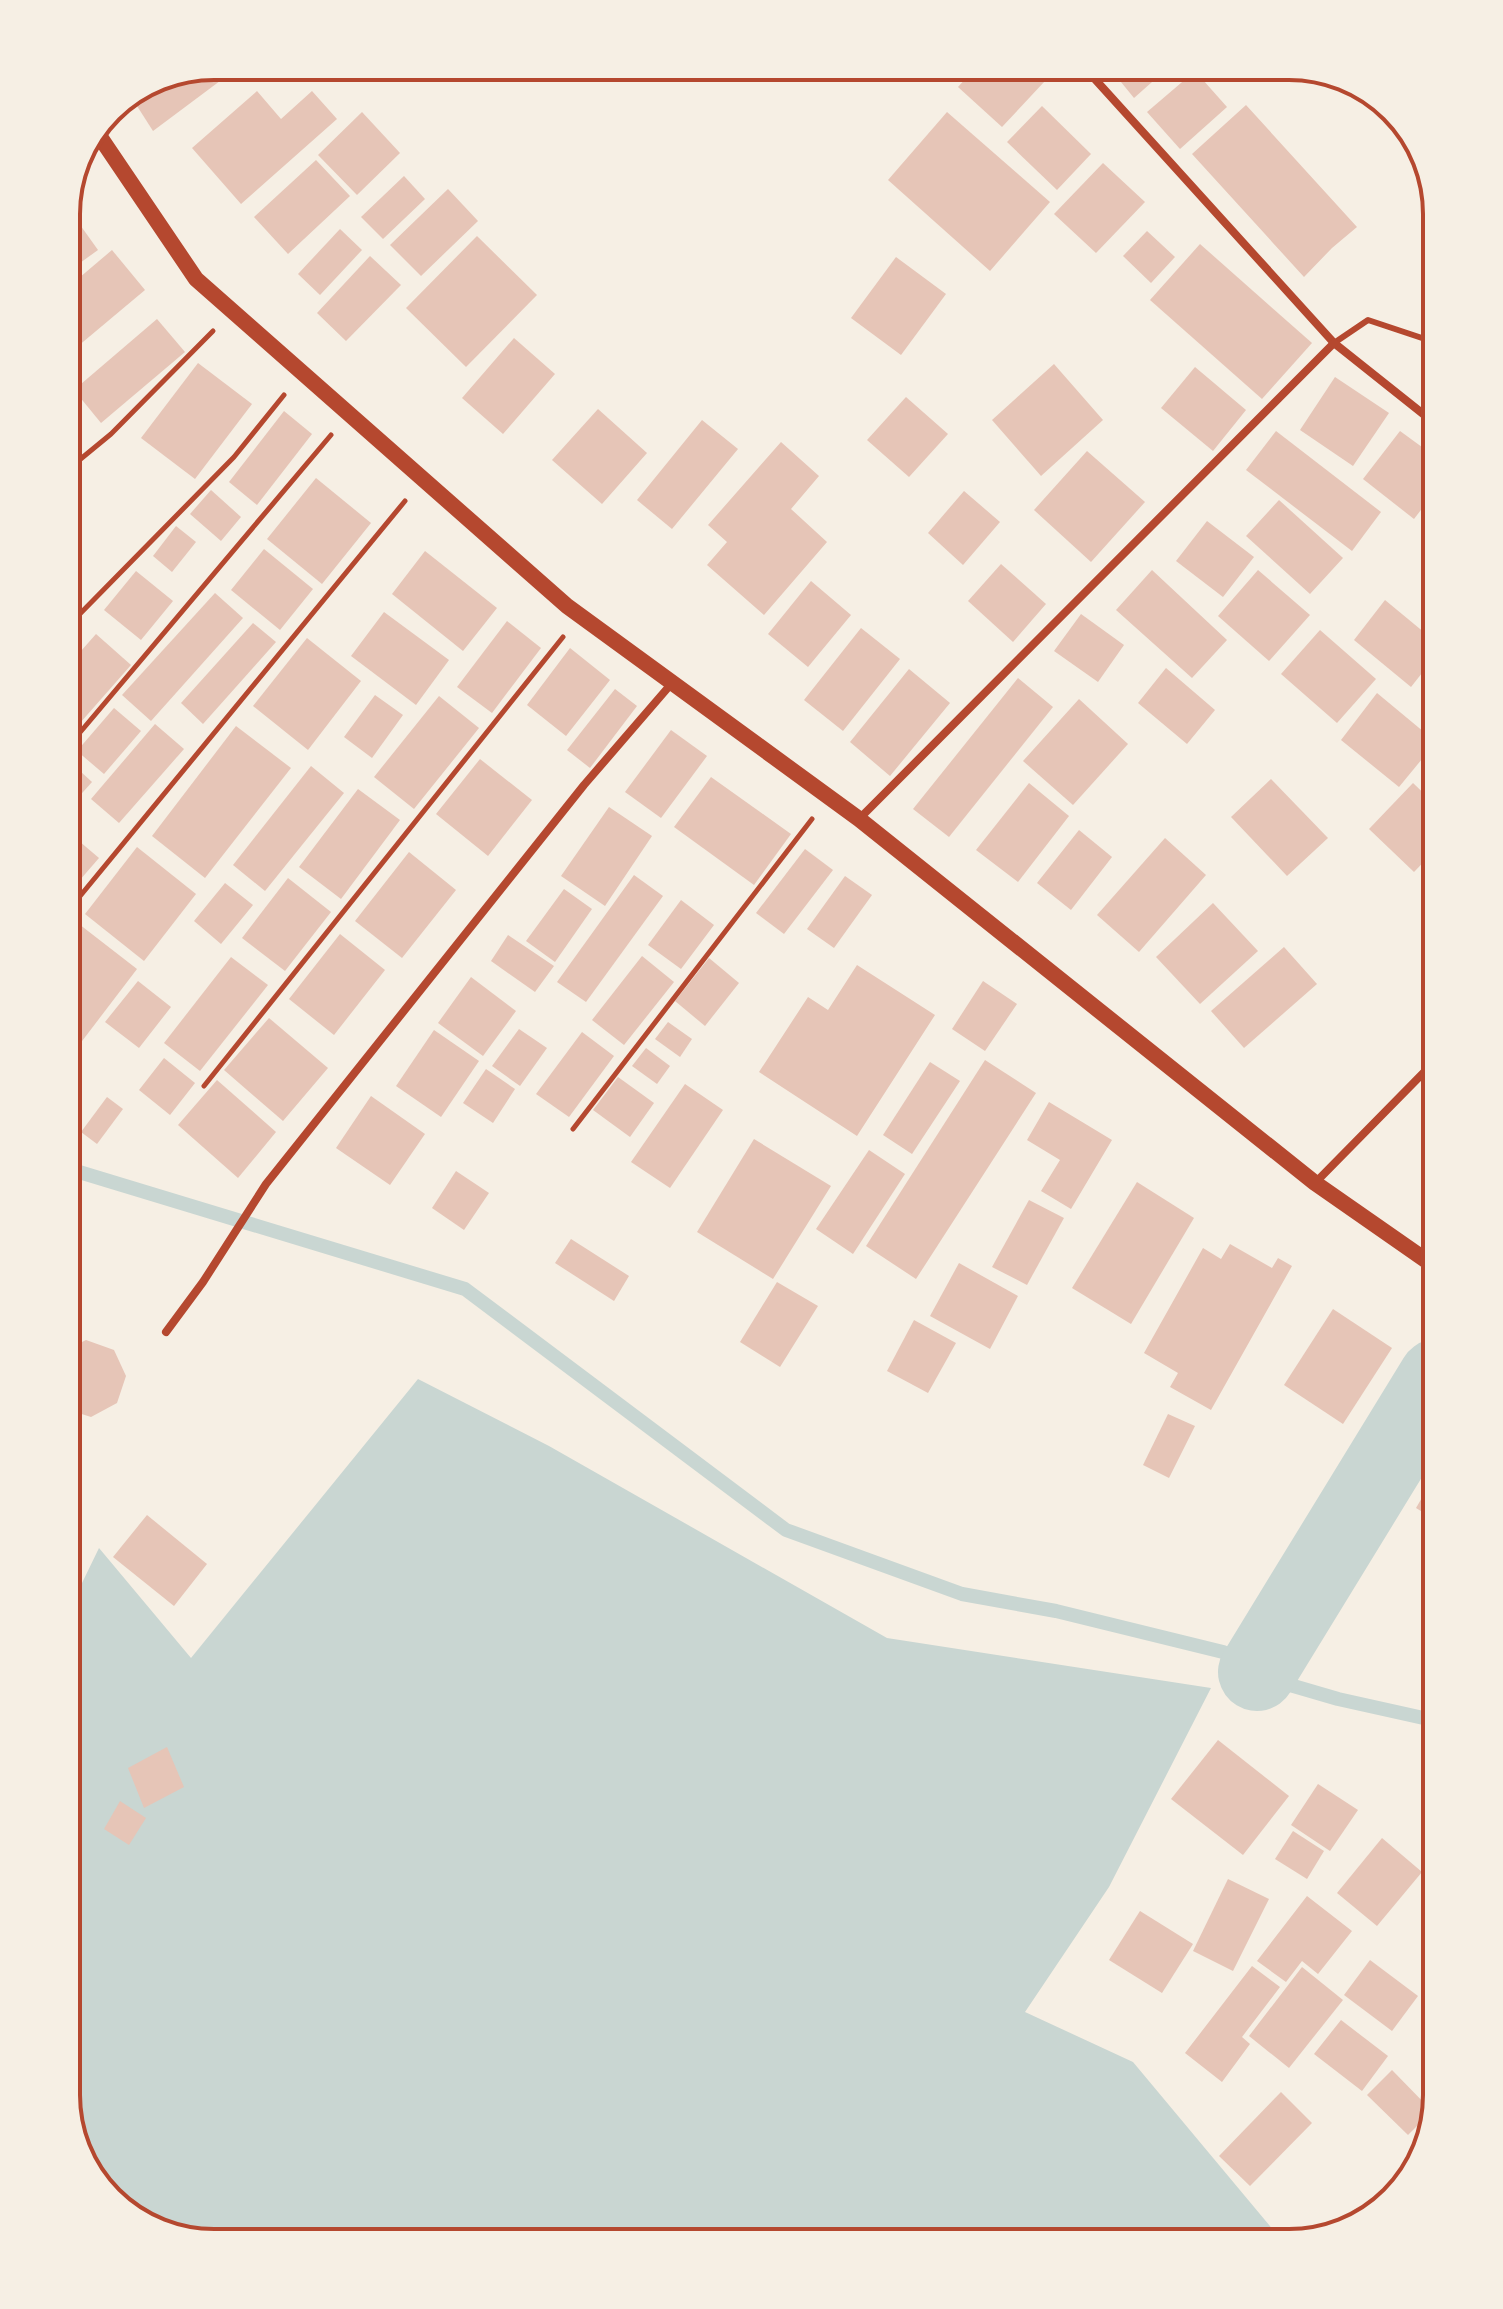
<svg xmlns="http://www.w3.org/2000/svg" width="1503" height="2309" font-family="Roboto,sans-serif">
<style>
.water{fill:#c9d6d2}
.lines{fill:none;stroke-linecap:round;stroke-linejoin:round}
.stream{stroke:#c9d6d2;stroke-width:14}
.river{stroke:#c9d6d2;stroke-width:78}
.building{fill:#e6c5b7}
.path{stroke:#b5482f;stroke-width:5}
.service{stroke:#b5482f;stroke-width:6}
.minor{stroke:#b5482f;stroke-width:8}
.secondary{stroke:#b5482f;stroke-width:16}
.rim{fill:none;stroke:#b5482f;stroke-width:4}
</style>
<rect width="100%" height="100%" fill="#f6efe4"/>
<!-- water -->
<polygon class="water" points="418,1379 549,1446 887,1638 1211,1688 1109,1887 1025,2012 1133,2062 1284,2243 205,2243 132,2218 82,2161 66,2095 66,1616 99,1548 191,1658"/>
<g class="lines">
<!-- stream -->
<polyline class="stream" points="66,1168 465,1289 786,1530 962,1594 1056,1611 1223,1652 1257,1672 1290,1685 1338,1699 1437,1721"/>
<!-- river -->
<polyline class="river" points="1257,1672 1437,1378"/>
</g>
<!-- building -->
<g class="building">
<polygon points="214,66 240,66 153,131 130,95 158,77"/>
<polygon points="977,66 1029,66 1045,81 1002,127 958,87"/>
<polygon points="1108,66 1170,66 1134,98"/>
<polygon points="1195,71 1227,107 1180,149 1147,112"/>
<polygon points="257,91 281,119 312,91 337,119 241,204 192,148"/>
<polygon points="1246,105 1357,227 1332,248 1304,277 1192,154"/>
<polygon points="1042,106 1091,154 1057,190 1007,142"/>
<polygon points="362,112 400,153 357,195 318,155"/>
<polygon points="947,112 1050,202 990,271 888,180"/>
<polygon points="1420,146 1421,148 1430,183 1408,156"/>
<polygon points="316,160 350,196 288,254 254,217"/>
<polygon points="1103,163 1145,202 1096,253 1054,214"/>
<polygon points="404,176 425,199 383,239 361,217"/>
<polygon points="448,189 478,221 421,276 390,245"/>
<polygon points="73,215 98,250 66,273 66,220"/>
<polygon points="340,229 362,250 320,295 298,274"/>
<polygon points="1147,231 1175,257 1151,283 1123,256"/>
<polygon points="477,236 537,295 466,367 406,308"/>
<polygon points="1200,244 1312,343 1262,399 1150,300"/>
<polygon points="112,250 145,290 71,352 66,347 66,289"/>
<polygon points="370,256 401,285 346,341 317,313"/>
<polygon points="896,257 946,294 901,355 851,318"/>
<polygon points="157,319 185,352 101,423 74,390"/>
<polygon points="514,338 555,374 503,434 462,398"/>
<polygon points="198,363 252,404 195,479 141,438"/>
<polygon points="1054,364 1103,420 1041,476 992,420"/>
<polygon points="1195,367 1246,410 1213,451 1161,408"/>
<polygon points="1335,377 1389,413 1353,466 1300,430"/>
<polygon points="906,397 948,434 909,477 867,440"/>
<polygon points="598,409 647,453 602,504 552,460"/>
<polygon points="284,411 312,434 257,505 229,482"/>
<polygon points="702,420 738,449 672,529 637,500"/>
<polygon points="1276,431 1381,512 1352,551 1246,470"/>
<polygon points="1400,431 1437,458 1437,489 1414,519 1363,479"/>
<polygon points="781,442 819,476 791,509 827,542 764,615 707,565 727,542 708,525"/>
<polygon points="1087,451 1145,502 1091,562 1034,510"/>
<polygon points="316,478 371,523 322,584 267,539"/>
<polygon points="211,490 241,517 221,541 190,514"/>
<polygon points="964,491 1000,522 963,565 928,533"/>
<polygon points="1279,500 1343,558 1310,594 1246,536"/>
<polygon points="1207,521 1254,557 1223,597 1176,561"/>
<polygon points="176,526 196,542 172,572 153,556"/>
<polygon points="264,549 313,589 280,630 231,590"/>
<polygon points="425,551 497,608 463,651 392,594"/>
<polygon points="1001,564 1046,604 1013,642 968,601"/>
<polygon points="1152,570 1227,640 1192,678 1116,610"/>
<polygon points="1258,570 1310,615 1269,661 1218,616"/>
<polygon points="136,571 173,601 141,640 104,610"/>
<polygon points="811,581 851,615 808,667 768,634"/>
<polygon points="215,593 243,618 151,721 122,695"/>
<polygon points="1385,600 1437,643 1437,654 1411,687 1354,640"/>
<polygon points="384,612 449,660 416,705 351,656"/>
<polygon points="1081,614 1124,645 1098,682 1054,651"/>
<polygon points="507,621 541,648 492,713 457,687"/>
<polygon points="253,623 276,642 203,724 181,703"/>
<polygon points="861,628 900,659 843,731 804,700"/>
<polygon points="1320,630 1376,679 1337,723 1281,674"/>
<polygon points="96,634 131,665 66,739 66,668"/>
<polygon points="307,638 361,681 308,750 253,706"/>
<polygon points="570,648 610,680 566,736 527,705"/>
<polygon points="1166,668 1215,710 1187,744 1138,703"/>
<polygon points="909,669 950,703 890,776 850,742"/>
<polygon points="1018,678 1053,707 949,837 913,809"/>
<polygon points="615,689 637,706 590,768 567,750"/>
<polygon points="1437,691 1437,720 1423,708"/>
<polygon points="1377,693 1436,742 1399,787 1341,740"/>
<polygon points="375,695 403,715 372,758 344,737"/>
<polygon points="439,696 479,728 414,809 374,777"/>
<polygon points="1079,699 1128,744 1073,805 1023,761"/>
<polygon points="114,708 141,731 104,774 77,751"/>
<polygon points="155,724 184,749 119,823 91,799"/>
<polygon points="236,726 291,768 205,878 152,836"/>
<polygon points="671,730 707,756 661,818 625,792"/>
<polygon points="480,759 532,800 488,856 436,814"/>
<polygon points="68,760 92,782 66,811 66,761"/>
<polygon points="311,766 344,793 265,891 233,865"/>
<polygon points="711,777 791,834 754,885 674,827"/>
<polygon points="1271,779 1328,838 1287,876 1231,817"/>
<polygon points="1029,783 1069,816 1018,882 976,850"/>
<polygon points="1413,783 1437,806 1437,848 1414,872 1369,829"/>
<polygon points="358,789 400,820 341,899 299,867"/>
<polygon points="609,807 652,836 605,906 561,876"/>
<polygon points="66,830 99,858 66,896"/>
<polygon points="1079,830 1112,857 1071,910 1037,883"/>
<polygon points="1165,838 1206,875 1139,952 1097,915"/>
<polygon points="137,847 196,894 144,961 85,914"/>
<polygon points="805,849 833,870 784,934 756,913"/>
<polygon points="409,852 456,890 402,958 355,921"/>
<polygon points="634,875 663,896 586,1002 557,982"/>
<polygon points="845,876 872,895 834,948 807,929"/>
<polygon points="288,878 331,912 285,971 242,938"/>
<polygon points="225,883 253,905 221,944 194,921"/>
<polygon points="564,889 592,909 555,962 526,941"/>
<polygon points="681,900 714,925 681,969 648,945"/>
<polygon points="1213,903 1258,951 1200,1004 1156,957"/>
<polygon points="66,914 137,969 76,1049 66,1041"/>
<polygon points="340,934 385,970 334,1035 289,999"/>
<polygon points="508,935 554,966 535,992 491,961"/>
<polygon points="1284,947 1317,984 1244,1048 1211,1011"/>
<polygon points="642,956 674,982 624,1045 592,1020"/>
<polygon points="231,957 268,985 200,1071 164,1043"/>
<polygon points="709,958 739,983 705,1026 675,1001"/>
<polygon points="857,965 935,1015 857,1136 759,1072 808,997 828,1010"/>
<polygon points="471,977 516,1011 483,1056 438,1023"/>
<polygon points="138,981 171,1007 139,1048 105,1022"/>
<polygon points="983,981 1017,1004 985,1051 952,1029"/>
<polygon points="269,1018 328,1068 283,1121 224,1070"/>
<polygon points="668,1022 692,1039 680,1057 655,1039"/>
<polygon points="519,1029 547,1048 520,1086 492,1066"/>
<polygon points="434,1030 479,1061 441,1117 396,1086"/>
<polygon points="582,1032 614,1056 569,1117 536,1094"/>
<polygon points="646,1048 670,1066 657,1084 632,1066"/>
<polygon points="164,1058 195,1083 170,1115 139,1090"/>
<polygon points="985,1060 1036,1093 916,1279 866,1246"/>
<polygon points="930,1062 960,1081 912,1154 883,1135"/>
<polygon points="486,1069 515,1089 493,1123 463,1103"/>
<polygon points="618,1077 654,1103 630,1137 593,1110"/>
<polygon points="217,1080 276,1132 238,1178 178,1125"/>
<polygon points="685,1084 723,1110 670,1188 631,1162"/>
<polygon points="371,1096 425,1134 390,1185 336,1148"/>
<polygon points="107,1097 123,1109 97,1144 81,1132"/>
<polygon points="1049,1102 1112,1140 1071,1209 1041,1191 1060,1160 1027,1140"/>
<polygon points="754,1139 831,1186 773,1279 697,1232"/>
<polygon points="869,1150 905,1174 853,1254 816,1229"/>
<polygon points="456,1171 489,1193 464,1230 432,1208"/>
<polygon points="1137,1182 1194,1218 1131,1324 1072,1288"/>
<polygon points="1029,1200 1064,1218 1027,1285 992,1267"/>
<polygon points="571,1239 629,1276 614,1301 555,1263"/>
<polygon points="1230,1244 1272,1268 1278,1258 1292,1266 1211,1410 1170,1387 1178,1373 1144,1353 1203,1248 1221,1259"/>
<polygon points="959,1263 1018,1296 990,1349 930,1316"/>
<polygon points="777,1282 818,1306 780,1367 740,1342"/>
<polygon points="1333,1309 1392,1348 1343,1424 1284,1385"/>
<polygon points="914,1320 956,1343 928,1393 887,1371"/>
<polygon points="86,1340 114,1350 126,1376 117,1403 91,1417 66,1409 66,1350"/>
<polygon points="1168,1414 1195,1426 1169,1478 1143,1465"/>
<polygon points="1437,1472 1437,1521 1416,1508"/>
<polygon points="147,1515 207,1564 174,1606 113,1557"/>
<polygon points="1218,1740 1289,1796 1243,1855 1171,1799"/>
<polygon points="167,1747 184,1787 144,1808 128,1768"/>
<polygon points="1318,1784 1358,1810 1330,1851 1291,1825"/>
<polygon points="120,1801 146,1818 129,1845 104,1829"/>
<polygon points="1293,1831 1324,1851 1307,1879 1275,1859"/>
<polygon points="1382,1838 1422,1872 1377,1926 1337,1893"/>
<polygon points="1228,1879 1269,1899 1233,1971 1193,1951"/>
<polygon points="1307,1896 1352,1931 1318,1974 1302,1961 1286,1982 1257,1961"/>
<polygon points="1140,1911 1193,1944 1162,1993 1109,1960"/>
<polygon points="1370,1960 1418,1996 1392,2031 1344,1995"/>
<polygon points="1252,1966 1280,1987 1242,2037 1250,2044 1222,2082 1185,2053"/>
<polygon points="1302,1967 1343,2000 1289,2068 1249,2036"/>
<polygon points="1341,2020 1388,2056 1362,2091 1314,2054"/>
<polygon points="1437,2028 1437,2055 1422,2043"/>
<polygon points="1392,2070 1432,2111 1408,2135 1367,2095"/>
<polygon points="1281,2092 1312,2123 1250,2186 1219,2156"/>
</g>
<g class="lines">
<!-- path -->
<g class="path">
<polyline points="66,471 111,434 213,331"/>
<polyline points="66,628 234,457 284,395"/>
<polyline points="66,749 331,435"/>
<polyline points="76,901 405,501"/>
<polyline points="204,1086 563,637"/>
<polyline points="573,1129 812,819"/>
</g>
<!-- service -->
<polyline class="service" points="1334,343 1368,320 1425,339 1437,330"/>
<!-- minor -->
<g class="minor">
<polyline points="1083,66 1334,343 1437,425"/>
<polyline points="859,819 1334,343"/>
<polyline points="1315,1183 1437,1059"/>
<polyline points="166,1332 203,1282 266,1184 584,785 672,683"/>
</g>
<!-- secondary -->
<polyline class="secondary" points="98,134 196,279 567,606 859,819 1315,1183 1437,1268"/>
</g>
<!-- crop -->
<path d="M0 0H1503V2309H0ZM214 80H1289A134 134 0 0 1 1423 214V2095A134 134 0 0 1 1289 2229H214A134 134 0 0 1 80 2095V214A134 134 0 0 1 214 80Z" fill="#f6efe4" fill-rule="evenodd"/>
<path class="rim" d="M214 80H1289A134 134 0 0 1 1423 214V2095A134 134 0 0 1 1289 2229H214A134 134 0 0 1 80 2095V214A134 134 0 0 1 214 80Z"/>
</svg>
